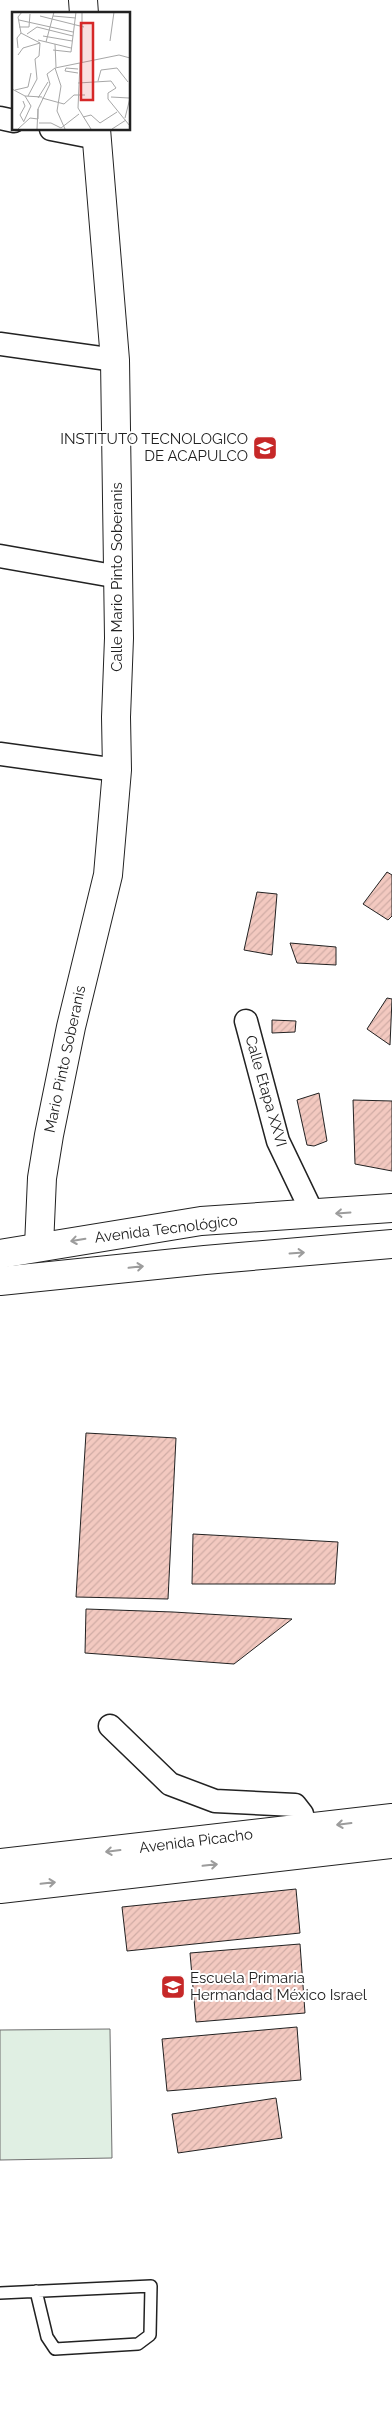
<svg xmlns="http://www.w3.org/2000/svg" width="392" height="2435" font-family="Raleway,sans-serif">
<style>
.green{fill:#e0efe3;stroke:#6f6f6f}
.building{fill:url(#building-hatch);stroke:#222}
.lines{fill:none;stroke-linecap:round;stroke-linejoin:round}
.service-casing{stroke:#222;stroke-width:14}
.minor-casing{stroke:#222;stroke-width:25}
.tertiary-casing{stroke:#222;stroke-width:30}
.secondary-casing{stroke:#222;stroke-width:30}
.service{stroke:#fff;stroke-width:11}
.minor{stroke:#fff;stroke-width:22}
.tertiary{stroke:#fff;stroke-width:28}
.secondary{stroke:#fff;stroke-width:28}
.oneway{stroke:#9c9c9c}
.labels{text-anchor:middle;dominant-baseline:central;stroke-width:4;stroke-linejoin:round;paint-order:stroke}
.poi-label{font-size:15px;fill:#222;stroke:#fff;text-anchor:end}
.street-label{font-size:15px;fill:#222;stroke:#fff}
.inset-road{fill:none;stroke:#a7a7a7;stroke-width:1}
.view{fill:#d62828;fill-opacity:0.15;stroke:#d62828;stroke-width:2.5}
.inset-edge{fill:none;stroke:#222;stroke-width:2.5}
</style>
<defs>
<pattern id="building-hatch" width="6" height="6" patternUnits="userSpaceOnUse" patternTransform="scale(1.25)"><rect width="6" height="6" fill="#f3c9c0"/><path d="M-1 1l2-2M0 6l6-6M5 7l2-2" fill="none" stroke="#d0aca5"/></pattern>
</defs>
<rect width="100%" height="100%" fill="#fff"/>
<!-- green -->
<polygon class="green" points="110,2029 112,2158 0,2160 0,2030"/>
<!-- building -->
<g class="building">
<polygon points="387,872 392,875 392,916 388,920 363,904"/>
<polygon points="257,892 277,894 272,955 244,950"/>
<polygon points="290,943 336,947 336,965 297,963"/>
<polygon points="387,998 392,999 390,1045 367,1029"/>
<polygon points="272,1020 296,1021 295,1032 272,1033"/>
<polygon points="319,1093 327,1141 314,1146 307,1145 297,1100"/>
<polygon points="353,1100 392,1101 392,1171 355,1164"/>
<polygon points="86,1433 176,1438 168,1599 76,1597"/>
<polygon points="193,1534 338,1542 335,1584 192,1584"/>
<polygon points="86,1609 173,1612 292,1619 234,1664 85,1653"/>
<polygon points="296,1889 300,1933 127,1951 122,1907"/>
<polygon points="300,1944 305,2013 196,2022 190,1953"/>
<polygon points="297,2027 301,2080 167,2091 162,2039"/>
<polygon points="276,2098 282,2138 178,2153 172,2114"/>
</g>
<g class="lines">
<defs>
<polyline id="service" points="0,2293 151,2286 150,2335 138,2344 55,2349 47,2337 36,2291"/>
<g id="minor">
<polyline points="0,118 14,121"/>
<polyline points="51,129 97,138"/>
<polyline points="0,344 115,360"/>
<polyline points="0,556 119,577"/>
<polyline points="0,754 117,770"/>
<polyline points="246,1021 278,1141 313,1214"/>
<polyline points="110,1726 170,1784 215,1801 295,1805 302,1814 305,1828"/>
</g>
<g id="tertiary">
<polyline points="83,0 84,14"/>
<polyline points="39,1246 42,1178 49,1135 71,1027 108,875 117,770 116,717 119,638 115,360 96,129"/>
</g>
<g id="secondary">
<polyline points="0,1254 201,1221 392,1208"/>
<polyline points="0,1281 205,1260 392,1244"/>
<polyline points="0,1863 392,1818"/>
<polyline points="0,1889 392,1844"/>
</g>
</defs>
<!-- service casing -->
<use href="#service" class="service-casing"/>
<!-- minor casing -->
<use href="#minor" class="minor-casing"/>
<!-- tertiary casing -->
<use href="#tertiary" class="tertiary-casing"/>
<!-- secondary casing -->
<use href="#secondary" class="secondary-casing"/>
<!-- service -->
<use href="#service" class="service"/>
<!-- minor -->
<use href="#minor" class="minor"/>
<!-- tertiary -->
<use href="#tertiary" class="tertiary"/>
<!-- secondary -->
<use href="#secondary" class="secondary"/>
</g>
<!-- one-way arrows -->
<defs><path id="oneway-shaft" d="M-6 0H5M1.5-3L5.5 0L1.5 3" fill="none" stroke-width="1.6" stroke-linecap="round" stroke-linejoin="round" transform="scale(1.25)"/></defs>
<g class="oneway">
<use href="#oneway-shaft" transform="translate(343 1213) rotate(176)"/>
<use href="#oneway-shaft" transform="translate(78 1240) rotate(171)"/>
<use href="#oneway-shaft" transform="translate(297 1253) rotate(-4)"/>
<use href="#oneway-shaft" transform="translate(136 1267) rotate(-6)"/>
<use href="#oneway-shaft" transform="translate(344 1824) rotate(173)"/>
<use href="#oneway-shaft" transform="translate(113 1851) rotate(173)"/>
<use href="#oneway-shaft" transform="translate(210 1865) rotate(-6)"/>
<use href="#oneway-shaft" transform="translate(48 1883) rotate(-6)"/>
</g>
<!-- icons -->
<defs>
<symbol id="school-square" viewBox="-11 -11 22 22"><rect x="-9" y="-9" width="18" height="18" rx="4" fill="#c62828" stroke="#fff"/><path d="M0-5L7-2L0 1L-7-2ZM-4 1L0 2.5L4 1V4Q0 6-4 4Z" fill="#fff"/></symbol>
</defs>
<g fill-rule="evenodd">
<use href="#school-square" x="251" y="434" width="28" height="28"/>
<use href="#school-square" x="159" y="1973" width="28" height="28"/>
</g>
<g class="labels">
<!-- poi labels -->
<g class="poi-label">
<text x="248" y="439">INSTITUTO TECNOLOGICO<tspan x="248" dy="17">DE ACAPULCO</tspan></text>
<text x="190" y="1978" text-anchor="start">Escuela Primaria<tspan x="190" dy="17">Hermandad México Israel</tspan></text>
</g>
<!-- street labels -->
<g class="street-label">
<text transform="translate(117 577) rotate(-90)">Calle Mario Pinto Soberanis</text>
<text transform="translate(65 1059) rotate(-78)">Mario Pinto Soberanis</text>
<text transform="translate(266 1091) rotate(74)">Calle Etapa XXVI</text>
<text transform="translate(166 1229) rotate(-7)">Avenida Tecnológico</text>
<text transform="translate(196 1841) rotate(-7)">Avenida Picacho</text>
</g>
</g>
<!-- overview -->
<g transform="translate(12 12)">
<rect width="118" height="118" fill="#fff"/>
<path class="inset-road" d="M28,4L72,15M41,4L64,6M7,8L61,20M7,15H17L18,2M9,21L28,31L27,44M9,21L6,5L10,0M15,22L25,15L61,24M31,24L60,29M26,28L59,36M98,29L102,0M34,30L42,0M43,32L44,55M6,36L5,26L9,21M41,38L59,40L64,0M6,43L11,36L28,31M70,50V0M68,51L66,96L79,117M66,61L53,59L54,56L66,57M86,69L89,58L105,56L116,70M66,71L99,69L104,76L96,81V87L118,114M0,77L13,84L30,85M3,78L16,75L19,61M16,84L25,67L23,47L27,44M99,85L117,86M26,86L36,70M30,86L52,92L62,83H73M11,89L13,94L8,103L12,110M71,105L79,103L88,111L105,100M113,106L118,86M12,109L19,94L13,84M27,111H39L49,116L67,102M6,117L18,106L26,107V97M25,117L26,97L38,72L35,62L43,56M53,117L45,99L49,74L43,56L107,43L118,46M100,117L114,108"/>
<path class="view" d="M69,11H81V88H69Z"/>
<rect width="118" height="118" class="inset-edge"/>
</g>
</svg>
